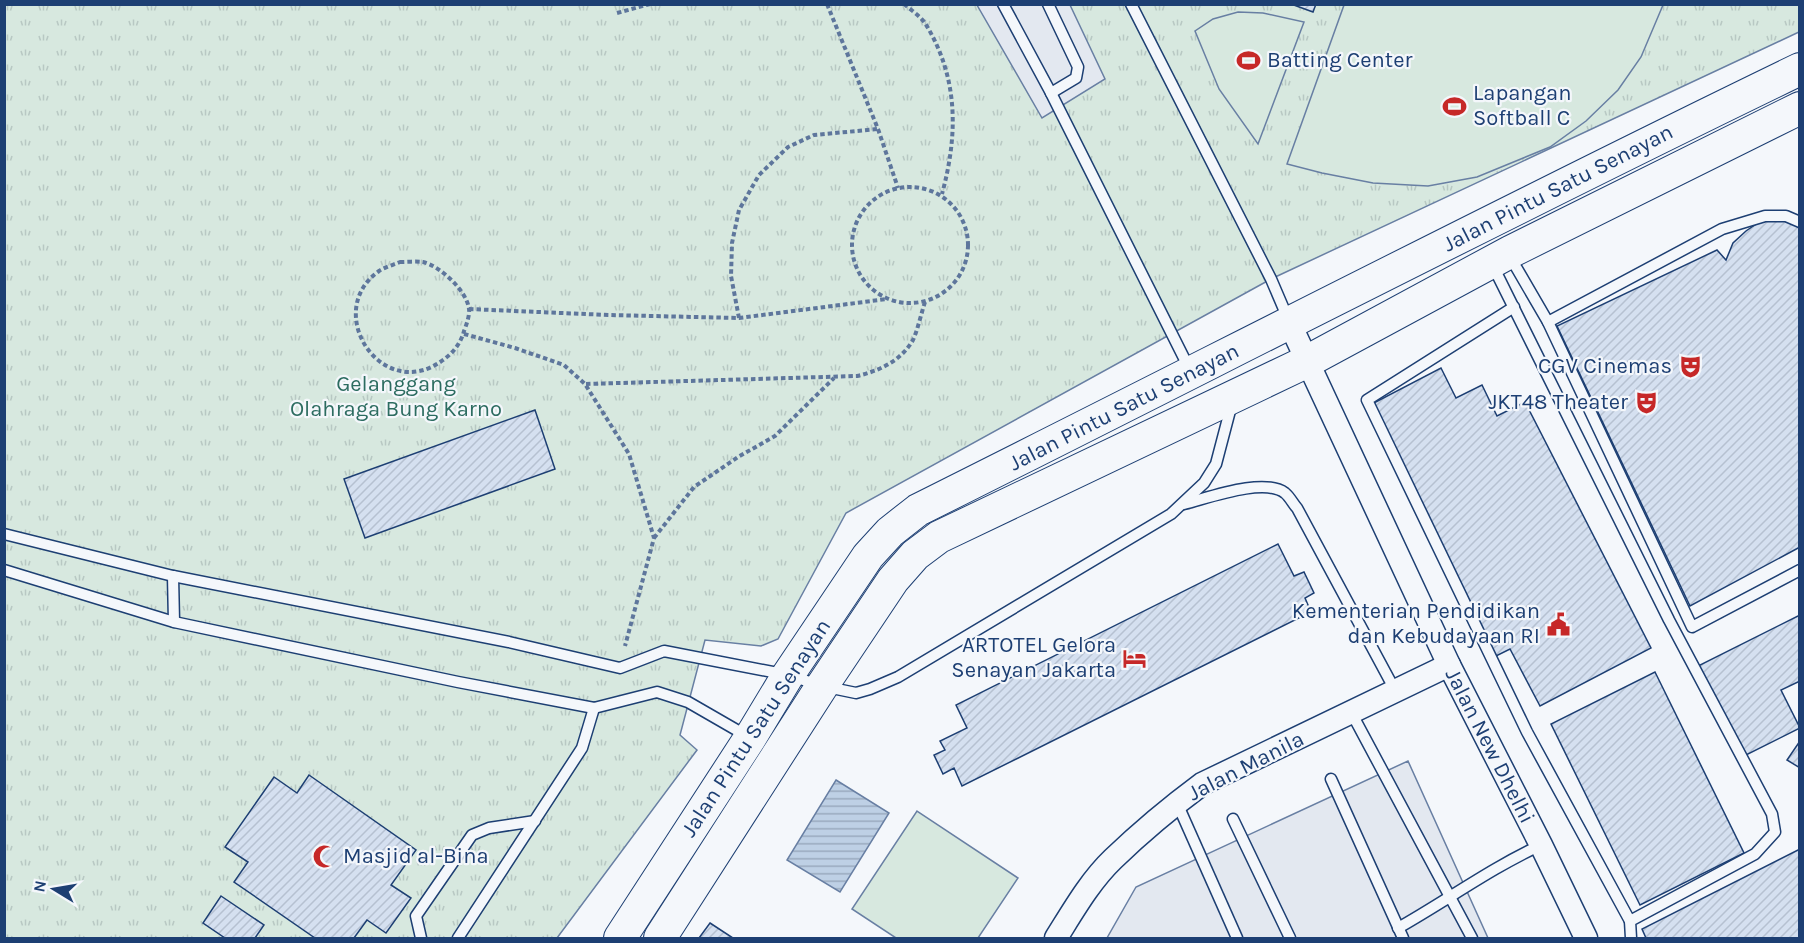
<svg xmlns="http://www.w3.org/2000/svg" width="1804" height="943" font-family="Karla,sans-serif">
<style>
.park{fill:url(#park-tufts);stroke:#687fa3;stroke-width:1.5}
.garden{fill:#d7e8df;stroke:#687fa3;stroke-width:1.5}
.parking{fill:#e3e8f0;stroke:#687fa3;stroke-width:1.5}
.water{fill:url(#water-rules);stroke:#687fa3;stroke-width:1.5}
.building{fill:url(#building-hatch);stroke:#1d3f73;stroke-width:1.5}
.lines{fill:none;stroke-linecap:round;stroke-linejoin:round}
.service-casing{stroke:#1d3f73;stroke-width:13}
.minor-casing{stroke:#1d3f73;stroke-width:25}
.secondary-casing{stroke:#1d3f73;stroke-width:34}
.path{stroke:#5e769c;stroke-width:4;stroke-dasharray:4.5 3;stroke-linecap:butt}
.service{stroke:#f4f7fb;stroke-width:10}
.minor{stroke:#f4f7fb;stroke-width:22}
.secondary{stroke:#f4f7fb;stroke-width:32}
.labels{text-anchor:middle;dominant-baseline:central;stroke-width:4.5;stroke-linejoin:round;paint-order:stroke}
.poi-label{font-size:22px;fill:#1d3f73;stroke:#f4f7fb;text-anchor:end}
.street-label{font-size:22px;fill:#1d3f73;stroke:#f4f7fb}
.park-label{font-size:22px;fill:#2c6c60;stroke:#f4f7fb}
</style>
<defs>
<pattern id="park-tufts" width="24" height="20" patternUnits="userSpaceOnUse" patternTransform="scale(1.5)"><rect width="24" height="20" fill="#d7e8df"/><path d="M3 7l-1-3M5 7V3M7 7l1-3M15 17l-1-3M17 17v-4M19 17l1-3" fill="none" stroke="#b8c8c3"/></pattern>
<pattern id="water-rules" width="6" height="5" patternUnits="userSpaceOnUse" patternTransform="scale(1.5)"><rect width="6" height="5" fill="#bed0e5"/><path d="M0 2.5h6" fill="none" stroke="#9aaabe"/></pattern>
<pattern id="building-hatch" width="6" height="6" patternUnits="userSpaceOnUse" patternTransform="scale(1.5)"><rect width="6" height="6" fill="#d5e0f0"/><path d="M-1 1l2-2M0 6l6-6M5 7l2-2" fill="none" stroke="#b6c1d1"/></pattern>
</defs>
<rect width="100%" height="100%" fill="#f4f7fb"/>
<!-- park -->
<polygon class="park" points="5,5 1799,5 1799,32 1271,279 846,513 778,639 761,646 705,640 680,735 697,750 557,938 5,938"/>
<!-- garden -->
<g class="garden">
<polygon points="1344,5 1344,4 1663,5 1641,57 1618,90 1586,121 1550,147 1477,177 1428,186 1373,183 1322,173 1287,164"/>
<polygon points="1238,12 1263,13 1304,22 1258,144 1219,89 1195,31 1213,19"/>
<polygon points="917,811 1018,878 978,938 896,938 852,909"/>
</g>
<!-- parking -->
<g class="parking">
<polygon points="977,5 1070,5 1105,79 1042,118"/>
<polygon points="1408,761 1488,938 1107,938 1136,887"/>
</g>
<!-- water -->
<polygon class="water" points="836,780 889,813 840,892 787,860"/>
<!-- building -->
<g class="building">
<polygon points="1291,4 1316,4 1313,12"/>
<polygon points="1765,218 1800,223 1800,547 1690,606 1557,326 1717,250 1726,260 1733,243 1746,231"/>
<polygon points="1441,368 1456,398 1482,385 1497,416 1525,402 1651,648 1540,706 1510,649 1494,657 1366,407"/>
<polygon points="535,410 555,469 365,538 344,479"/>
<polygon points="1278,544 1294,576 1304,572 1314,593 1305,598 1311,612 962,786 954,768 943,774 934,755 945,750 940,741 967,728 956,705"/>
<polygon points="1800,615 1800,681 1781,690 1800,728 1742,757 1698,666"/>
<polygon points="1655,672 1744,853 1640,905 1551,724"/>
<polygon points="1800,741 1800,768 1787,760"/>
<polygon points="309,775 416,850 391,885 411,898 386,933 367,920 354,938 315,938 234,882 248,862 225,847 274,777 297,793"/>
<polygon points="1800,849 1800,938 1646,938 1642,929"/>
<polygon points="221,896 264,925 255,938 225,938 203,923"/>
<polygon points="710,923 733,938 699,938"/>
</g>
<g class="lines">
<defs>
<g id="service">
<polyline points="1003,4 1051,93 1190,370"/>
<polyline points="1048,4 1078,67 1076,78 1051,93"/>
<polyline points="1131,4 1271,279 1289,321"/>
<polyline points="1511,255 1516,267 1548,322 1692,627 1800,570"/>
<polyline points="1492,264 1669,620 1772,814 1775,832 1755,854 1630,921 1631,938"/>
<polyline points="1514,307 1367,400 1527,732 1630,921"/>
<polyline points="1548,322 1722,229 1765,216 1786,216 1800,222"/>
<path d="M1184,504C1208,498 1264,477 1285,493C1290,497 1293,504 1297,508L1396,692"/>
<polyline points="4,534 173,576 509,642 620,668 664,651 788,675 822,686 856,693 870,689 898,677 1171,514 1204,483 1216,464 1232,403"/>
<polyline points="4,570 174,622 458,682 594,708 657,692 688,702 747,736"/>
<polyline points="173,576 174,622"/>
<polyline points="1351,712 1472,938"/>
<polyline points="1331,779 1403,938"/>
<polyline points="1177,803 1237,938"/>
<polyline points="1233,819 1290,938"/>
<path d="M1398,928C1446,901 1491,868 1541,845"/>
<polyline points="421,938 416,916 472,835 489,828 535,821"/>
<polyline points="458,938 582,748 594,708"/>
</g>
<g id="minor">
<polyline points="1290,324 1449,665 1541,845 1586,938"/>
<path d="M1056,938C1073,911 1090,881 1113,859C1141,832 1171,807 1202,784L1449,665"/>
</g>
<g id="secondary">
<path d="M620,938L750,738L788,675L868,556L890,532L918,510C1212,363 1504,212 1800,69"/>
<polyline points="660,938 822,686 893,580 915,555 939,537 1308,361 1510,252 1800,108"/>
</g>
</defs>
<!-- service casing -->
<use href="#service" class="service-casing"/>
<!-- minor casing -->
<use href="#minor" class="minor-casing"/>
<!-- secondary casing -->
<use href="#secondary" class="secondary-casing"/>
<!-- path -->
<g class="path">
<polyline points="827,4 878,129 898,188"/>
<path d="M904,4C911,10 920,16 925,23C959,78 958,135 942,194"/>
<polyline points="617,13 650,4"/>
<circle cx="910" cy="245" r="58"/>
<path d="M400,262C407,262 416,261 423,262C440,266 467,291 469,309C470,315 466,326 464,331C461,343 453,353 443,360C383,405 321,312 379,271C385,267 393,265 400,262Z"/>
<polyline points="469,309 608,315 739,318 887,299"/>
<polyline points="739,318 731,276 732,243 739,210 759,175 788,147 814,135 878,129"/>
<polyline points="464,334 515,348 564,365 585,384 629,454 654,538 625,646"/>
<path d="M586,384L857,376C879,371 901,361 913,340C918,329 921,314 925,302"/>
<polyline points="654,538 694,487 738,457 775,436 834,378"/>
</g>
<!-- service -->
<use href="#service" class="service"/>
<!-- minor -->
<use href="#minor" class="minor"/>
<!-- secondary -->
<use href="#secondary" class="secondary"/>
</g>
<!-- icons -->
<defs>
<symbol id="stadium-bare" viewBox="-9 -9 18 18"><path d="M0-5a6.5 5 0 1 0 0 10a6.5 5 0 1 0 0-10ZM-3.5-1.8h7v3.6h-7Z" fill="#c62828" stroke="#f4f7fb" stroke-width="2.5" paint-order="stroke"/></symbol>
<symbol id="theatre-bare" viewBox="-9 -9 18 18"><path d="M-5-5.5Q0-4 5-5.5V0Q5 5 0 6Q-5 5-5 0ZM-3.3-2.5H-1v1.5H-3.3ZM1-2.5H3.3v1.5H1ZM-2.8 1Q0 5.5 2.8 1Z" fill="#c62828" stroke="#f4f7fb" stroke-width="2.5" paint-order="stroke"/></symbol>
<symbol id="civic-bare" viewBox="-9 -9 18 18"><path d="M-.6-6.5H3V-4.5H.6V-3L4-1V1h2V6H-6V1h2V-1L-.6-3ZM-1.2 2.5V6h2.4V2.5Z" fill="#c62828" stroke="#f4f7fb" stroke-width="2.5" paint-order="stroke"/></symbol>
<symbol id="hotel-bare" viewBox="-9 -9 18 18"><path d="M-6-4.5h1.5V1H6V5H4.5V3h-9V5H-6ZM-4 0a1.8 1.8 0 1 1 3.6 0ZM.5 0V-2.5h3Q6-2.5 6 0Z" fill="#c62828" stroke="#f4f7fb" stroke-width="2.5" paint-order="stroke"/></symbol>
<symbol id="mosque-bare" viewBox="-9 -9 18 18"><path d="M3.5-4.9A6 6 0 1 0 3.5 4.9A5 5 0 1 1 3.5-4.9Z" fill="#c62828" stroke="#f4f7fb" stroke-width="2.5" paint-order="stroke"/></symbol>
</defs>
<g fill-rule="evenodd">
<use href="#stadium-bare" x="1232" y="44" width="33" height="33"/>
<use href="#stadium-bare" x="1438" y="90" width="33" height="33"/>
<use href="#theatre-bare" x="1674" y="350" width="33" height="33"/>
<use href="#theatre-bare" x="1630" y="386" width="33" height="33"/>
<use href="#civic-bare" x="1542" y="608" width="33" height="33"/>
<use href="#hotel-bare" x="1118" y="642" width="33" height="33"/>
<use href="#mosque-bare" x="308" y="840" width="33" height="33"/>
</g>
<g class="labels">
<!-- poi labels -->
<g class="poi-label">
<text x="1267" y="60" text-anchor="start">Batting Center</text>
<text x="1473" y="93" text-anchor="start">Lapangan<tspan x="1473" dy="25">Softball C</tspan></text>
<text x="1672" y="366">CGV Cinemas</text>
<text x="1628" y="402">JKT48 Theater</text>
<text x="1540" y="611">Kementerian Pendidikan<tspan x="1540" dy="25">dan Kebudayaan RI</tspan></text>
<text x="1116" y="645">ARTOTEL Gelora<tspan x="1116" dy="25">Senayan Jakarta</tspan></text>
<text x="343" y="856" text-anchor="start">Masjid al-Bina</text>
</g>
<!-- street labels -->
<g class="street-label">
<text transform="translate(1558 188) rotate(-27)">Jalan Pintu Satu Senayan</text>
<text transform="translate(1124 407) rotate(-27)">Jalan Pintu Satu Senayan</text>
<text transform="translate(756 728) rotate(-57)">Jalan Pintu Satu Senayan</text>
<text transform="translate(1490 746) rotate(63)">Jalan New Dhelhi</text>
<text transform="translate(1246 766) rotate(-27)">Jalan Manila</text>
</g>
<!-- park labels -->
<g class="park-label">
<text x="396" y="384">Gelanggang<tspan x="396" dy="25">Olahraga Bung Karno</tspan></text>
</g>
</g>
<!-- border -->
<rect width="1804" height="943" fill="none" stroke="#1d3f73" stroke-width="12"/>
<!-- north arrow -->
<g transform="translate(54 889) rotate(281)" stroke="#f4f7fb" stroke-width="4.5" paint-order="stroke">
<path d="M0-4.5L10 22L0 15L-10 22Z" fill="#1d3f73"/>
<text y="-9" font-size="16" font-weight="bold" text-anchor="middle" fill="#1d3f73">N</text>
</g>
</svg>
